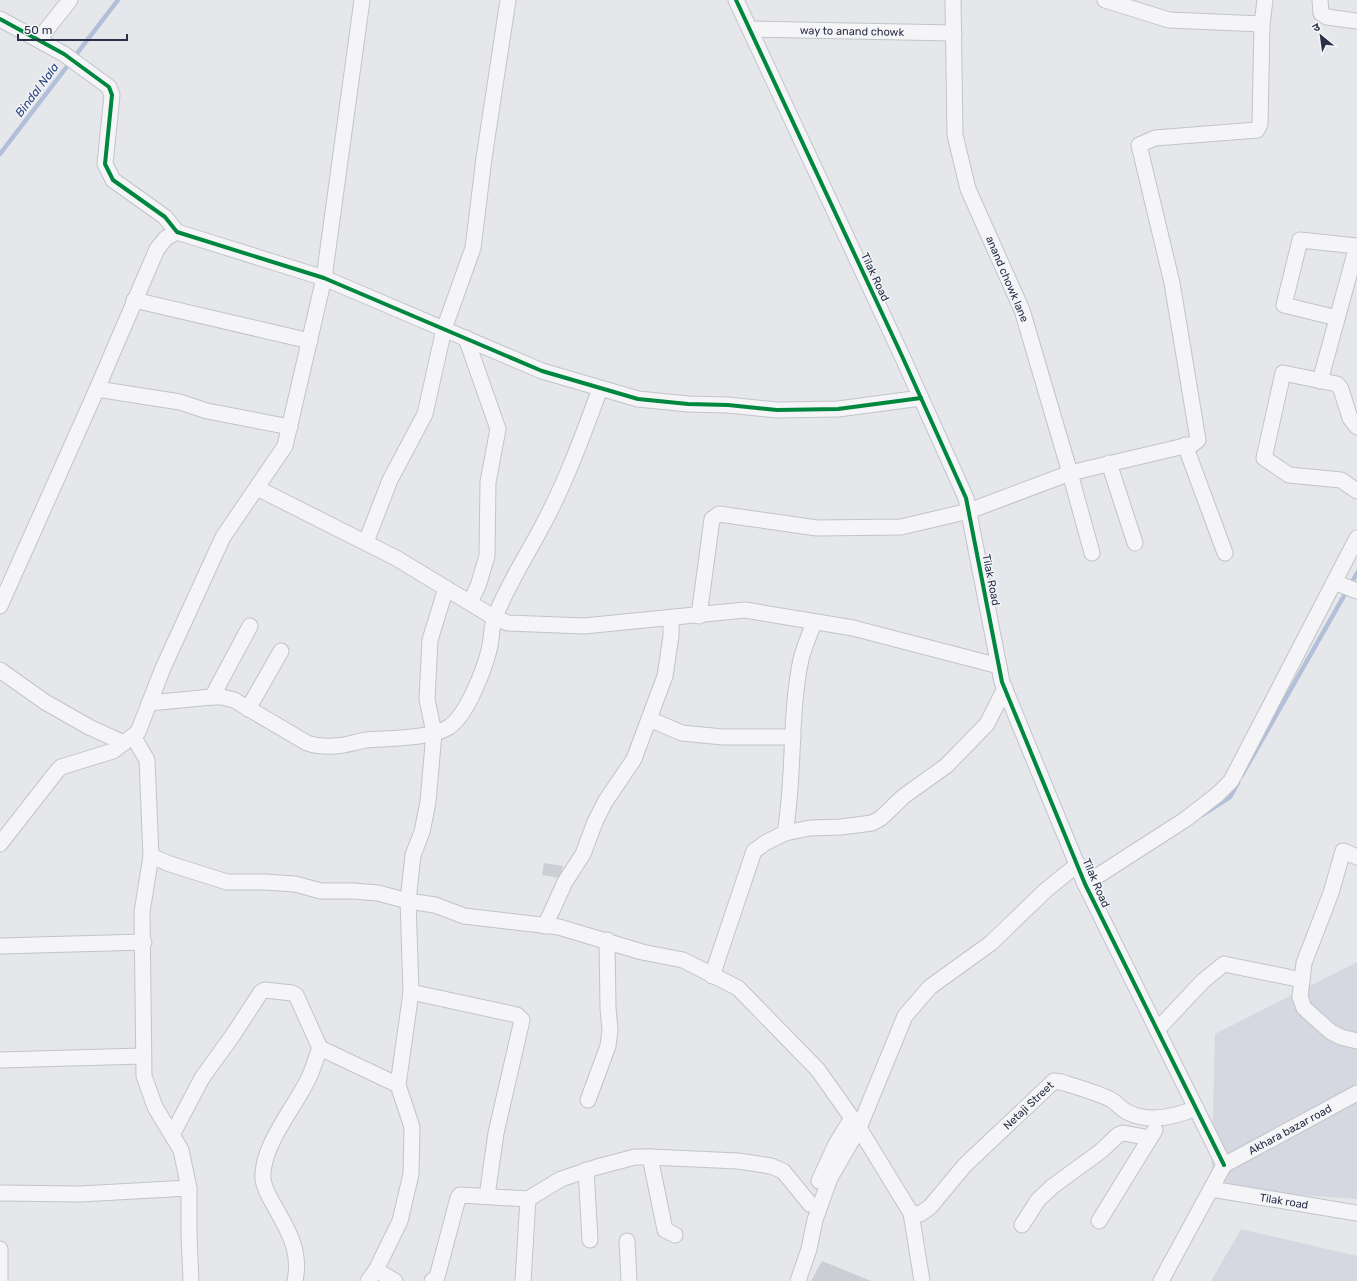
<svg xmlns="http://www.w3.org/2000/svg" width="1357" height="1281" font-family="Rubik,'Noto Sans Devanagari',sans-serif">
<style>
.built{fill:#d5d8e0}
.lines{fill:none;stroke-linecap:round;stroke-linejoin:round}
.stream{stroke:#b1c0d8;stroke-width:4.5}
.building{fill:#ccced3}
.minor-casing{stroke:#c2c4c9;stroke-width:17}
.minor{stroke:#f5f5f7;stroke-width:15}
.cycleway-casing{stroke:#f3f5f9;stroke-width:6}
.cycleway{stroke:#00873e;stroke-width:4}
.labels{text-anchor:middle;dominant-baseline:central;stroke-width:3;stroke-linejoin:round;paint-order:stroke}
.street-label{font-size:11px;fill:#293047;stroke:#f3f5f9}
.water-label{font-size:12px;font-style:italic;fill:#2e4980;stroke:#f3f5f9}
</style>
<rect width="100%" height="100%" fill="#e5e7eb"/>
<!-- built -->
<g class="built">
<polygon points="1357,962 1357,1199 1211,1189 1215,1034"/>
<polygon points="1241,1229 1357,1256 1357,1281 1211,1281"/>
</g>
<g class="lines">
<!-- stream -->
<g class="stream">
<polyline points="0,154 118,0"/>
<polyline points="1242,775 1357,573"/>
<polyline points="1202,815 1230,797 1238,783"/>
</g>
</g>
<!-- building -->
<g class="building">
<polygon points="544,863 563,866 560,878 542,875"/>
<polygon points="822,1261 871,1281 811,1281"/>
</g>
<g class="lines">
<defs>
<g id="minor">
<polyline points="736,0 902,356 966,498 1002,682 1085,884 1224,1165"/>
<polyline points="1320,0 1321,13 1327,17 1357,21"/>
<polyline points="0,19 64,54 109,87 112,95 105,164 113,180 165,217 177,232 324,278 542,371 638,399 688,404 728,405 777,410 838,409 921,398"/>
<polyline points="1262,24 1265,0"/>
<path id="s1" d="M750,29L954,33"/>
<polyline points="39,39 70,0"/>
<polyline points="134,300 310,341"/>
<polyline points="1337,318 1284,305 1300,240 1357,246"/>
<polyline points="466,338 498,429 488,482 487,556 478,586 470,602"/>
<polyline points="1320,381 1357,246"/>
<polyline points="97,389 180,402 207,411 290,427"/>
<polyline points="1357,427 1350,418 1341,389 1337,384 1283,373 1264,458 1289,475 1341,480 1357,491"/>
<polyline points="1185,445 1225,553"/>
<polyline points="1109,463 1135,543"/>
<polyline points="257,488 396,558 495,618 508,623 584,626 745,610 853,628 999,666"/>
<polyline points="366,542 390,480 425,414 444,329 473,248 484,158 508,0"/>
<polyline points="1092,553 1070,473 1193,444 1198,440 1172,283 1139,145 1155,138 1257,130 1260,124 1262,24 1169,20 1105,0"/>
<polyline points="1334,582 1357,591"/>
<polyline points="0,606 97,389 157,249 166,238 177,232"/>
<polyline points="699,616 712,519 719,514 817,528 901,527 969,511 1070,473 1022,310 968,189 955,135 953,0"/>
<polyline points="0,670 45,702 89,727 124,743"/>
<polyline points="212,697 250,626"/>
<path d="M149,703L212,697H222L234,700L307,743C316,746 324,747 334,746C345,746 355,742 366,740C389,738 430,739 449,727C467,715 484,670 489,650C492,639 491,627 495,617C509,581 531,549 548,515C569,474 584,432 600,389"/>
<polyline points="248,709 281,651"/>
<polyline points="649,719 682,733 723,737 793,737"/>
<polyline points="133,736 147,760 151,856 142,912 144,1076 155,1107 181,1150 189,1188 189,1234 191,1281"/>
<path d="M785,833C795,776 789,717 801,659C804,647 810,634 814,622"/>
<polyline points="0,844 57,771 61,767 113,751 138,732 163,668 223,537 285,446 324,278 362,0"/>
<polyline points="151,856 170,864 227,882 265,882 295,884 321,891 354,891 378,893 408,901 435,905 464,916 559,927 642,952 683,960 738,988 818,1070 859,1128 911,1213 922,1281"/>
<polyline points="1357,857 1343,851 1331,893 1304,963 1300,997 1304,1008 1331,1032 1341,1037 1357,1041"/>
<polyline points="1085,884 1186,819 1218,794 1231,781 1357,538"/>
<polyline points="545,926 565,882 583,854 595,822 605,802 634,759 665,676 671,636 671,618"/>
<polyline points="0,946 144,942"/>
<polyline points="712,976 754,851 765,843 785,833 810,828 841,827 872,823 881,818 904,796 946,766 987,724 1005,688"/>
<polyline points="411,992 517,1015 522,1020 496,1133 487,1196"/>
<polyline points="1157,1030 1203,981 1224,964 1302,980"/>
<polyline points="0,1060 142,1056"/>
<polyline points="588,1100 608,1046 610,1030 608,1008 607,940"/>
<polyline points="172,1135 202,1078 233,1035 261,992 265,990 292,993 296,995 320,1048"/>
<polyline points="650,1157 665,1230 675,1235"/>
<path id="s2" d="M1224,1165L1357,1093"/>
<polyline points="586,1170 590,1240"/>
<polyline points="819,1181 836,1144 852,1118"/>
<path id="s3" d="M1211,1189L1357,1213"/>
<polyline points="0,1193 80,1194 189,1188"/>
<path id="s4" d="M911,1213L920,1214L930,1207L965,1165L1054,1081L1061,1082C1077,1087 1095,1092 1110,1099C1116,1102 1121,1109 1127,1112C1149,1123 1175,1117 1196,1108"/>
<polyline points="1099,1221 1155,1130"/>
<polyline points="1022,1225 1038,1200 1053,1186 1101,1151 1118,1135 1123,1133 1150,1138"/>
<polyline points="627,1241 629,1281"/>
<polyline points="0,1249 0,1281"/>
<polyline points="376,1270 395,1281"/>
<path d="M295,1281C301,1251 289,1232 275,1207C270,1198 264,1189 263,1179C261,1148 291,1112 305,1085C312,1074 315,1060 320,1048L398,1085"/>
<polyline points="368,1281 376,1270 400,1221 411,1174 412,1127 398,1085 411,992 408,901 413,855 422,832 428,802 434,733 427,699 430,640 446,588"/>
<polyline points="432,1281 437,1277 458,1198 460,1195 528,1199 561,1179 597,1167 635,1157 650,1157 738,1161 771,1166 783,1171 810,1204"/>
<polyline points="523,1281 528,1199"/>
<polyline points="798,1281 809,1249 815,1220 830,1178 859,1128 905,1016 930,987 991,943 1046,890 1078,864"/>
<polyline points="1161,1281 1224,1165"/>
</g>
</defs>
<!-- minor casing -->
<use href="#minor" class="minor-casing"/>
<!-- minor -->
<use href="#minor" class="minor"/>
<defs>
<g id="cycleway">
<polyline points="736,0 902,356 966,498 1002,682 1085,884 1224,1165"/>
<polyline points="0,19 64,54 109,87 112,95 105,164 113,180 165,217 177,232 324,278 542,371 638,399 688,404 728,405 777,410 838,409 921,398"/>
</g>
</defs>
<!-- cycleway casing -->
<use href="#cycleway" class="cycleway-casing"/>
<!-- cycleway -->
<use href="#cycleway" class="cycleway"/>
</g>
<g class="labels">
<!-- street labels -->
<g class="street-label">
<text stroke="none"><textPath href="#s1" startOffset="102">way to anand chowk</textPath></text>
<text transform="translate(875 277) rotate(65)">Tilak Road</text>
<text transform="translate(1007 279) rotate(67)">anand chowk lane</text>
<text transform="translate(991 580) rotate(79)">Tilak Road</text>
<text transform="translate(1096 883) rotate(67)">Tilak Road</text>
<text stroke="none"><textPath href="#s4" startOffset="163">Netaji Street</textPath></text>
<text stroke="none"><textPath href="#s2" startOffset="75">Akhara bazar road</textPath></text>
<text stroke="none"><textPath href="#s3" startOffset="74">Tilak road</textPath></text>
</g>
<!-- water labels -->
<g class="water-label">
<text transform="translate(37 90) rotate(-53)">Bindal Nala</text>
</g>
</g>
<!-- north arrow -->
<g transform="translate(1321 36) rotate(331)" stroke="#f3f5f9" stroke-width="3" paint-order="stroke">
<path d="M0-3L7 15L0 10L-7 15Z" fill="#293047"/>
<text y="-6" font-size="11" font-weight="bold" text-anchor="middle" fill="#293047">उ</text>
</g>
<!-- scale -->
<path d="M18 34v6h109v-6" fill="none" stroke="#293047" stroke-width="2"/>
<text x="24" y="34" font-size="12" fill="#293047" stroke="#f3f5f9" stroke-width="3" paint-order="stroke">50 m</text>
</svg>
